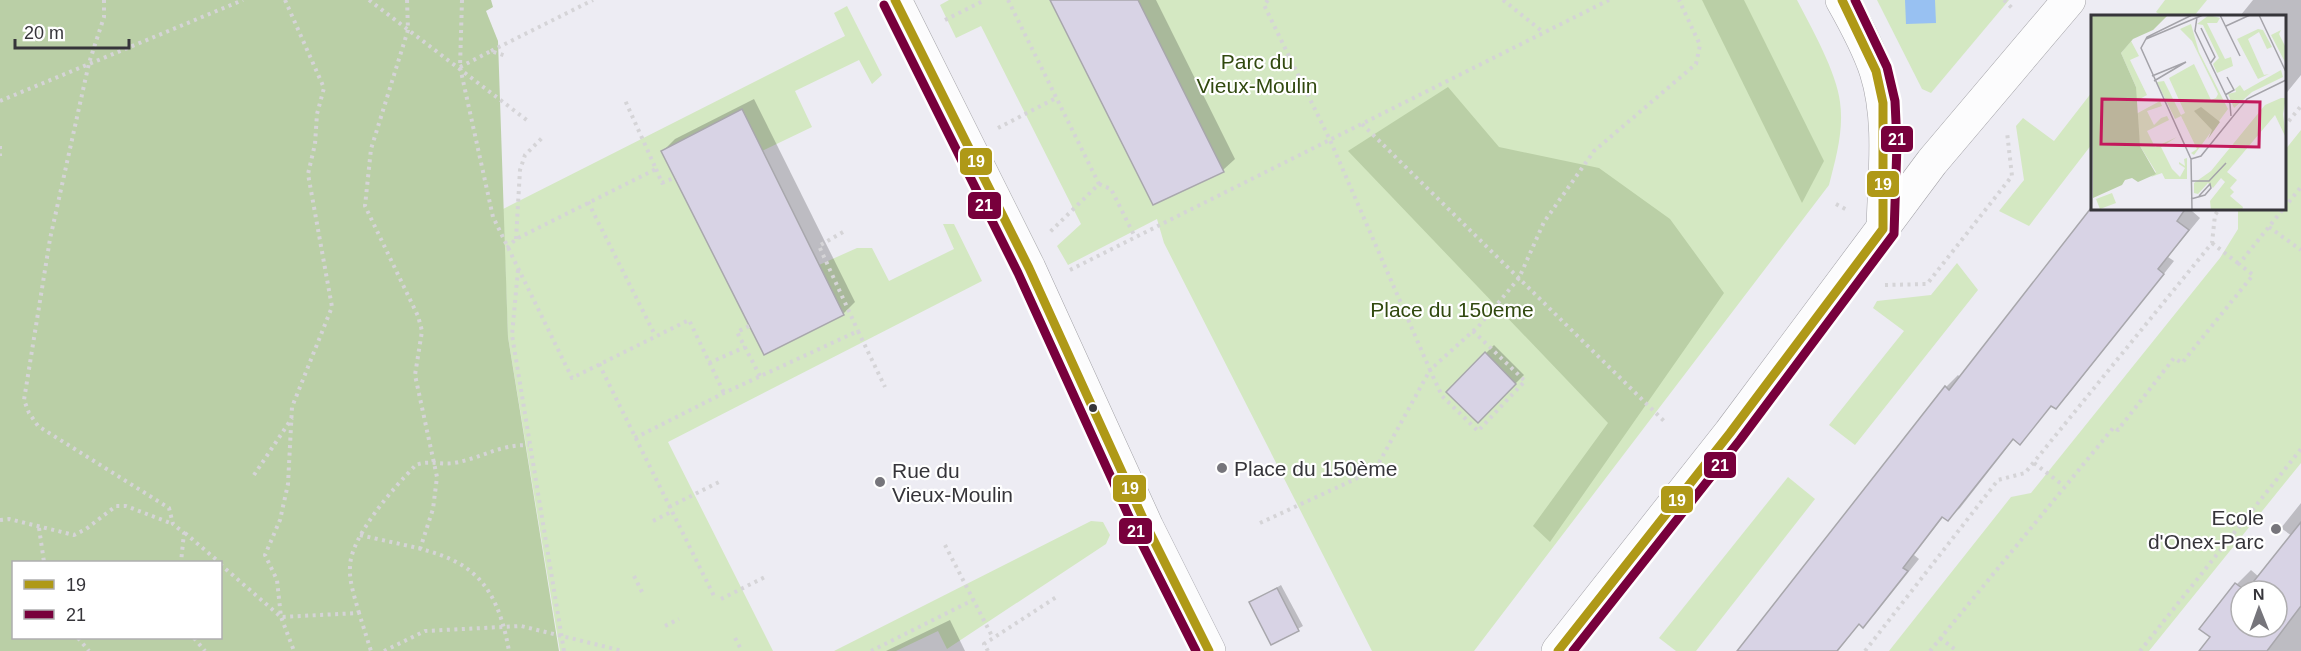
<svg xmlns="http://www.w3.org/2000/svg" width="2301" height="651" font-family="Helvetica,sans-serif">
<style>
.green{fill:#d4e8c2}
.forest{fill:#bacfa6;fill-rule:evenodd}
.water{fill:#98c1f2}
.shadow{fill:#0003;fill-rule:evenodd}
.building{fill:#d8d3e5;stroke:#a8a7ac;stroke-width:1.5}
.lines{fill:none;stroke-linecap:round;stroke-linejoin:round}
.minor-casing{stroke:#a3a2a7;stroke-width:34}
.path{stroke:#d5d4d7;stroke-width:4;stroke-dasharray:3 4.5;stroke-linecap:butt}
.minor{stroke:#fcfcfd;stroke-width:33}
.bus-1-casing{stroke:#fff;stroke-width:14}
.bus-2-casing{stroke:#fff;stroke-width:14}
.bus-1{stroke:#af9917;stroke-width:9}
.bus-2{stroke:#78003c;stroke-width:9}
.bus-dot{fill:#36353a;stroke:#fff;stroke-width:2}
.poi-dot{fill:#76757b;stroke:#fff;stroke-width:2}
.labels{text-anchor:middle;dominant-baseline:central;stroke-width:4.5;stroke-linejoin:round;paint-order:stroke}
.park-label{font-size:21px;fill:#31490f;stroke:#fff}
.poi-label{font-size:21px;fill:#36353a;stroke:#fff;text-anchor:start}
.inset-road{fill:none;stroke:#a4a3a9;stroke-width:1.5}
.view{fill:#c2185b;fill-opacity:0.15;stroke:#c2185b;stroke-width:3}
.inset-edge{fill:none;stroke:#36353a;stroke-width:3}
.line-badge{stroke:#fff;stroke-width:2}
.badge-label{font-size:16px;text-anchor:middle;font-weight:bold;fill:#fff}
</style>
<rect width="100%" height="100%" fill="#edecf3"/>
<!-- green -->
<g class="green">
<path d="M949,0H1050L1153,205L1223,171L1138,0H1797C1811,27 1837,73 1840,102C1844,130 1836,158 1829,185L1474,651H1372L1164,243L1157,219L1068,265L1057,246L1081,224L981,26L956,38L940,5Z"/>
<polygon points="1877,0 2009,0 1931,93 1922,89"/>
<polygon points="2165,0 2207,0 2194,16 2162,16 2156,12"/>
<polygon points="847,6 882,75 872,84 859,60 795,91 812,127 762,151 742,110 661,151 764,355 819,265 857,248 872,248 889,281 954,249 943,224 954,224 982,281 668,442 773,651 560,651 508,337 503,209 845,36 834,13"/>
<polygon points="2092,92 2092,144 2029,226 1999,211 2024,180 2016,126 2023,118 2054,141"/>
<polygon points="2301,130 2301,463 2149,651 1889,651 2011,497 2031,493 2220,258 2238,229 2238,209 2284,208 2285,150"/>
<polygon points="1957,263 1978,290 1855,445 1829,425 1904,331 1873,308 1877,301 1931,295"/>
<polygon points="1788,477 1815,499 1696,651 1676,651 1659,638"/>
<polygon points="1091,521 1103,522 1110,535 1106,544 947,649 938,631 896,651 834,651"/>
</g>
<!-- forest -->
<g class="forest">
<path d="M0,0H491L493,7L486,11L498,41L508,337L559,651H0ZM220,562V638H14V562Z"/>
<polygon points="1702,0 1744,0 1824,161 1802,203"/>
<polygon points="1448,87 1499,147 1599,168 1670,219 1724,293 1550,542 1533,526 1608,423 1348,151"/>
</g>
<!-- water -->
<polygon class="water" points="1905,0 1935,0 1936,23 1906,24"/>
<!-- shadow -->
<g class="shadow">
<polygon points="1052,0 1156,0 1235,159 1223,170"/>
<polygon points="2253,0 2301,0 2301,75 2284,96 2284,16 2240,16"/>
<polygon points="754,99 855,302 843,314 663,151 675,139"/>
<polygon points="2093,208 2195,208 2192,211 2200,218 2168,257 2174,261 2068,395 2056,407 2052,405 2020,443 2014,439 1960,508 1948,519 1944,516 1914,555 1919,559 1875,614 1863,626 1860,623 1838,651 1738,651 1946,387 1958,375 1961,378"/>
<polygon points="1494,345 1524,375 1478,421 1448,392"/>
<path d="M2301,503V651H2201L2212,637L2237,584L2251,570L2259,577L2292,536L2281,528ZM2241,591H2277V627H2241Z"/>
<polygon points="1281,585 1303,626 1272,643 1251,603"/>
<polygon points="950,620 965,651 886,651"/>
</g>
<!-- building -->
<g class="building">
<polygon points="1050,0 1138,0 1224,172 1153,205"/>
<polygon points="742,109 844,315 764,355 661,151"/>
<polygon points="2091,208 2186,208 2177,221 2189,230 2158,269 2164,274 2056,409 2051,406 2020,445 2013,439 1948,521 1942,517 1903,568 1908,571 1863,628 1859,624 1837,651 1737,651 1945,386 1949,390"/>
<polygon points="1485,352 1516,384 1478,423 1446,392"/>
<polygon points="2301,522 2301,606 2267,651 2199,651 2210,637 2199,629 2235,583 2246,591 2241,591 2241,627 2277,627 2277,591 2246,591"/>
<polygon points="1277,588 1299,631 1271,645 1249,602"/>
</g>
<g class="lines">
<defs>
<g id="minor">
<polyline points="895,0 1029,268 1147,527 1209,651"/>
<path d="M1842,0C1855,23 1868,47 1876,71C1892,121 1884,178 1883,229"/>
<polyline points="1558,651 1730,433 1932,162 2069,0"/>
</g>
</defs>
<!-- minor casing -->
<use href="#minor" class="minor-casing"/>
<!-- path -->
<g class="path">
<polyline points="104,0 104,17 89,63 50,239 24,400 29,413 38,426 169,508 173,524 184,533 181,562"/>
<polyline points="285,0 324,88 317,114 315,144 308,174 332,307 292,407 288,484 280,520 265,555 277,580 281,617 294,651"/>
<polyline points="369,0 528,121"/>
<polyline points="407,0 408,30 371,149 365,206 418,316 422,331 415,375 437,477 433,509 420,549"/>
<polyline points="462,0 460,67 493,217 572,378 689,320 724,393"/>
<polyline points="1008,0 1099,184 1050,232"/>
<polyline points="1503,0 1543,32"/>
<polyline points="2004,0 2012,8"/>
<polyline points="945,20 985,0"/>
<polyline points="491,51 593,0"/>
<polyline points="460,67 491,51 506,56"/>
<polyline points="0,101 243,0"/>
<polyline points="1362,124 1664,421"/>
<polyline points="2284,127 2301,106"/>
<polyline points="998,128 1056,98"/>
<polyline points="0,146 0,156"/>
<polyline points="656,169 662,183 676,177"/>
<polyline points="1099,184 1111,189 1135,237"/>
<polyline points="588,202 655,335"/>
<polyline points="1836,204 1849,211"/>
<polyline points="2284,208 2301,187"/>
<polyline points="2269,227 2301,250"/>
<polyline points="843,232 819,246 858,331"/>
<polyline points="516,239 520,170 525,155 544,136"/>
<polyline points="2212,243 2239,264"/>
<polyline points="507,248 516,239 656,169 624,98"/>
<polyline points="518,270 512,335 564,651"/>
<polyline points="1070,270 1609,0"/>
<polyline points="1885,285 1927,284 2012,176 2007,132"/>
<polyline points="749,326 737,332 760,376"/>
<polyline points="1473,331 1525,381 1478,431 1442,396 1430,370 1473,331 1478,327 1519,278 1544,222 1594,151 1696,64 1700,45 1679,0"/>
<polyline points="709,363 745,347"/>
<polyline points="599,364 714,596"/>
<polyline points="635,438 724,393 858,331 885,387"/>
<polyline points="2034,463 2064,486"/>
<polyline points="254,475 292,418"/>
<polyline points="669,507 719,482"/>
<polyline points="0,520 9,519 74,535 86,529 116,506 126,506 173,524"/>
<polyline points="653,521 671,512"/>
<polyline points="1260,523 1375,470 1430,370 1330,140 1264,5 1268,0"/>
<polyline points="39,528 44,562"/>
<polyline points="185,533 219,562"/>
<path d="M360,535C444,555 492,553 509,651"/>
<polyline points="945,545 993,638"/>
<polyline points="220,564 281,617 359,613 371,651"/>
<polyline points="634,576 642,592"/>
<polyline points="721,599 765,577"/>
<path d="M359,613C355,598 349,582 350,567C350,537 395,486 416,465C428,460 441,465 454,463C482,458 497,445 529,445"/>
<polyline points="665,626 679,619"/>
<polyline points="78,638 89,651"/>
<polyline points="194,638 205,651"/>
<polyline points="735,638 742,651"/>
<polyline points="1940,638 1957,651"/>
<polyline points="384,651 425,631 521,626 623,651"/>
<polyline points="871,651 973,600"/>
<polyline points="988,651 984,644 1058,596"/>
<polyline points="1865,651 1998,480 2025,473 2212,243 2215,215 2220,208"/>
<polyline points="1930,651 2114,427 2118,430 2174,358 2182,363 2253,275 2239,264 2284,208"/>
<polyline points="2140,651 2301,449"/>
</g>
<!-- minor -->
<use href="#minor" class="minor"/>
<defs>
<g id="bus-1">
<polyline points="895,0 1029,268 1147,527 1209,651"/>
<polyline points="1558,651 1730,433 1883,229 1883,103 1876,71 1842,0"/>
</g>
<g id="bus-2">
<polyline points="884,5 1018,273 1136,532 1196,651"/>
<polyline points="1573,651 1740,440 1894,234 1897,144 1895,101 1887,67 1855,0"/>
</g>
</defs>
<!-- bus-1 casing -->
<use href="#bus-1" class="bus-1-casing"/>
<!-- bus-2 casing -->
<use href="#bus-2" class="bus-2-casing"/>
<!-- bus-1 -->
<use href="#bus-1" class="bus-1"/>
<!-- bus-2 -->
<use href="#bus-2" class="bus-2"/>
</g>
<!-- markers -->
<circle class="bus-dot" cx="1093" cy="408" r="5"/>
<g class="poi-dot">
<circle cx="1222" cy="468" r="6"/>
<circle cx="880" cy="482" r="6"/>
<circle cx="2276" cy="529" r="6"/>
</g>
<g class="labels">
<!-- park labels -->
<g class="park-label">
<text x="1257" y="61">Parc du<tspan x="1257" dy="24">Vieux-Moulin</tspan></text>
<text x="1452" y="309">Place du 150eme</text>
</g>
<!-- poi labels -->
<g class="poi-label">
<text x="1234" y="468">Place du 150ème</text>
<text x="892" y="470">Rue du<tspan x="892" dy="24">Vieux-Moulin</tspan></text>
<text x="2264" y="517" text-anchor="end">Ecole<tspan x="2264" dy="24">d'Onex-Parc</tspan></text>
</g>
</g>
<!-- overview -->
<g transform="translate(2091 15)">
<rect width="195" height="195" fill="#edecf3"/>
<path d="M118,0L129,3L126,8H116L134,44L140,42L142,51L126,58L122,49L128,43L112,10L106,9ZM100,9L108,37L137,94L103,140L100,138L106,134L90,101L84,104L66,67L73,66L90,100L94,98L78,63L103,49L120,85L125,83L127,79L101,26L89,14ZM167,14L172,15L181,32L176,34L168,17L157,24L173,60L178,59L167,64L146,24ZM190,15L188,19L195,33V49L180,20ZM40,26L48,41L39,45L56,80L45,86V72L30,38ZM190,55L192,62L161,77L143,93L137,79L145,77L144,74L149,70L153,76ZM190,83H195L192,99L195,123L184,100L136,157L146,165L139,173L143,177L139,181L152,192L151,195H120L119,186L134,167L130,163L122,173L117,168L107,179L103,178V168L120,156L174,90ZM69,86L71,91L56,96L63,110L70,103L76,101L78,105L56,116L64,132L86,122L70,132L81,154L89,162L94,153L88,149V147L94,151L93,144L96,143V164H74L71,158L60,162L65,157L49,131L45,99ZM21,178L25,188L9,194L5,184Z" fill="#d4e8c2"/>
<path d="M0,0H77L62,15L42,24L30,38L45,72L49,131L65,159L47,167L41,163L34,165L31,170L2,183ZM110,92L129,107L117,124L121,115L103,96Z" fill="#bacfa6"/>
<path class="inset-road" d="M129,0L149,41M168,0L195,57M106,2L104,16L139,89L140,101M135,11L159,0M110,13L124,42L119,49M55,24L112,0M61,61L95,47L63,66M134,80L143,75L136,62M100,144L110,141L156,84L195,65M100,166H118L135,148M100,184L114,180L120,173L119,169L108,181M101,195L100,144L50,33L56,22L101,0"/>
<path class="view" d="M11,84L169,87L168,132L10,129Z"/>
<rect width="195" height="195" class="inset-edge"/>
</g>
<g class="line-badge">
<rect x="1880" y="125" width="34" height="28" rx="6" fill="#78003c"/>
<rect x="959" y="147" width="34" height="29" rx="6" fill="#af9917"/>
<rect x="1866" y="170" width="34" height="28" rx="6" fill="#af9917"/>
<rect x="967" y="191" width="35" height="29" rx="6" fill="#78003c"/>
<rect x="1703" y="451" width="34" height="28" rx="6" fill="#78003c"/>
<rect x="1112" y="474" width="35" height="29" rx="6" fill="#af9917"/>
<rect x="1660" y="485" width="34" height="29" rx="6" fill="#af9917"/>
<rect x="1118" y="517" width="35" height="28" rx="6" fill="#78003c"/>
</g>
<g class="badge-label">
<text x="1897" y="145">21</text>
<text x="976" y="167">19</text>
<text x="1883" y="190">19</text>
<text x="984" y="211">21</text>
<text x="1720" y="471">21</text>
<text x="1130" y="494">19</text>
<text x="1677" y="506">19</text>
<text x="1136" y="537">21</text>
</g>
<!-- legend -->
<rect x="12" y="561" width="210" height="78" fill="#ffffff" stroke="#afaeb0" stroke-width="1.5"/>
<rect x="24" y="580" width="30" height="9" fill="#af9917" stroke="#afaeb0" stroke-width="1.5"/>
<text x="66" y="591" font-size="18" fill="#36353a">19</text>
<rect x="24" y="610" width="30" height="9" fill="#78003c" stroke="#afaeb0" stroke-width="1.5"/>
<text x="66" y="621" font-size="18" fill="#36353a">21</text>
<!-- north arrow -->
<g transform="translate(2259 609) rotate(359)"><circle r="28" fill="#ffffff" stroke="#afaeb0" stroke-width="1.5"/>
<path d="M0-4.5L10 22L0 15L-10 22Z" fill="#76757b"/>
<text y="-9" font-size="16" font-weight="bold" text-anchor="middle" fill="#36353a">N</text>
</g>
<!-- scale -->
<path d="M15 39v9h114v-9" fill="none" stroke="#36353a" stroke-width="3"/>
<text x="24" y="39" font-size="18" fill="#36353a" stroke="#ffffff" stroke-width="4.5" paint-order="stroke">20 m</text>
</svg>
